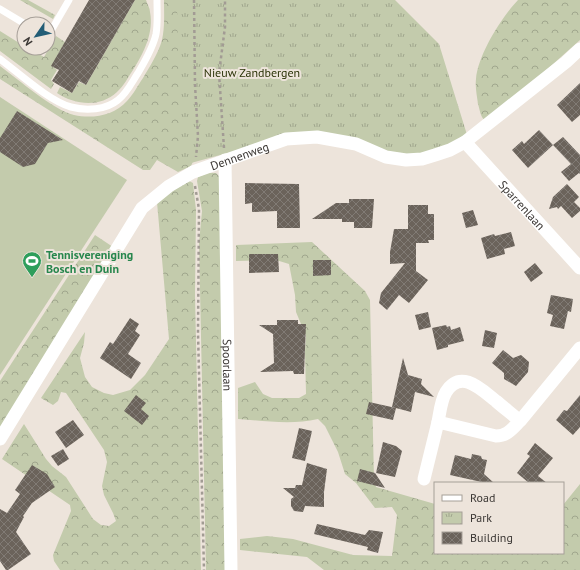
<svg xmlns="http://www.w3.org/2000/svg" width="580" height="570" font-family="'PT Sans',sans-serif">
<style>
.grass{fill:#c3cbac}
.forest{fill:url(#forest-crowns)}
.park{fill:url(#park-tufts)}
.building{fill:url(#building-cross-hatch)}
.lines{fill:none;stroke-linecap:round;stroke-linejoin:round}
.path{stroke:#a29b94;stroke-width:2.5;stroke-dasharray:3 3;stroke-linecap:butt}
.lane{stroke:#fff;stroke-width:7}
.street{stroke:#fff;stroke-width:13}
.labels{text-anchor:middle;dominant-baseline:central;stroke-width:4;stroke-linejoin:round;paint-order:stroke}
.park-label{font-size:12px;fill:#2b3307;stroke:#ede4db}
.street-label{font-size:12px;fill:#3b3734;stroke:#ede4db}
.leisure-label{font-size:12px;font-weight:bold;fill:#27864d;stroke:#ede4db;text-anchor:start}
</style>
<defs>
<pattern id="forest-crowns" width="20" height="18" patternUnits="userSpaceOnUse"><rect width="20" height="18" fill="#c3cbac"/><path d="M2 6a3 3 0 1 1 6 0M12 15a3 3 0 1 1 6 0" fill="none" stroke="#a0a68d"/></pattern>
<pattern id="park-tufts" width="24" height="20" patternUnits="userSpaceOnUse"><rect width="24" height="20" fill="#c3cbac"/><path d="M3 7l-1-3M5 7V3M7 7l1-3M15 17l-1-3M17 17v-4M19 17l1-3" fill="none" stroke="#a0a68d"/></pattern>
<pattern id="building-cross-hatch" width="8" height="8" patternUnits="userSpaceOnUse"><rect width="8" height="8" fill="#6b635b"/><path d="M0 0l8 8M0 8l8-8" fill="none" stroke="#817b75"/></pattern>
</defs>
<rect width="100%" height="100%" fill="#ede4db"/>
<!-- grass -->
<polygon class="grass" points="0,97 127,180 0,375"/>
<!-- forest -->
<g class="forest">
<polygon points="20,0 28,0 55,15 53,19"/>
<path d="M135,0H146C147,4 150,8 150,12C154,32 144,53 133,70C128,77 124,86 117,92C100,108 75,105 57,93L60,87L72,93L79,82L86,85Z"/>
<path d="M164,0H191L195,157L191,166L178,172L157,160L150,170H143L0,79V66C18,79 53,110 74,115C92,119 114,116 127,101C133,95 138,85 143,78C150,66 158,54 162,40C165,27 164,13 164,0Z"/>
<path d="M518,0H580V40L505,107L485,121C480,116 480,110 478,104C477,96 475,87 476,79C478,55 501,18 518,0Z"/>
<polygon points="0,31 24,46 24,48 28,48 44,57 56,36 65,42 52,66 57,70 51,80 54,84 51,89 0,51"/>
<polygon points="208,173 216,173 221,178 226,570 206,570 199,243 202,211 197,181 198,177"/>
<polygon points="189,181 193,183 196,210 195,295 201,570 60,570 54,561 53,555 71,511 70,505 2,459 24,424 46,459 52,466 66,477 93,519 101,525 109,526 116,521 113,513 104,495 102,486 107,462 104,450 66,393 61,392 58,401 53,405 41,398 85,332 84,343 80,358 85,377 92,387 104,393 113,395 130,390 145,375 169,339 157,202 172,191"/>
<polygon points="95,235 116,249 0,428 0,381"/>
<path d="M312,242L365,291L370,300L374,480L376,487L435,504V553H563V505L580,484V570H324L307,557L240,550V539L267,536L293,539L353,555L392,556L397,515L392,507L375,508L356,483L345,474L338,452L325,426L318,419C292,425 265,421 238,419V388L255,382L263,394L272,398H299L306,394L305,352L306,336L296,312L295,295L289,264L276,260L236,261V245Z"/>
</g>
<!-- park -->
<polygon class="park" points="177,0 395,0 439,44 468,138 420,157 375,149 340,137 257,145 180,166"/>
<!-- building -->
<g class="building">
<polygon points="89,0 135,0 86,85 79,81 72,93 52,81 59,70 51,66"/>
<polygon points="580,83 580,115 572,122 557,105"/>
<polygon points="17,111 63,140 48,143 35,164 23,167 0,152 0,138"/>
<polygon points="539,130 553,145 528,168 512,150 522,141 524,144"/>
<polygon points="563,137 580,155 580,174 579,173 569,181 561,172 571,164 553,145"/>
<polygon points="245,183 299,184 300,228 277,228 277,211 252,212 252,203 245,204"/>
<polygon points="567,184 579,197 574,202 580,208 580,211 572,218 561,206 558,209 557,207 549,209 553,197"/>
<polygon points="349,199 374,199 372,228 354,228 354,222 342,222 342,219 312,219 336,203 349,203"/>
<polygon points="408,205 428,205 428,214 434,214 434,240 428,240 429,243 416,243 416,271 428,280 409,303 399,295 387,310 379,303 381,293 405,263 390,264 390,252 394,229 408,229"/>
<polygon points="473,210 478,225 466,228 462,213"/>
<polygon points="511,232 515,246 504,249 505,254 487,259 481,238 494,234 495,236"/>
<polygon points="249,254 278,254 279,272 249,273"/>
<polygon points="313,260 331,260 331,275 313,276"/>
<polygon points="535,263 543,273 531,282 524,272"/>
<polygon points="551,295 573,299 571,312 568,311 564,329 550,326 553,315 547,313"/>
<polygon points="428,312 431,327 419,330 415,315"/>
<polygon points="130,318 139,324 135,331 140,335 128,354 141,363 131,379 100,358 110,342 113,344"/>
<polygon points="277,320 298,320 298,324 306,324 304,374 294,374 293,371 260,372 274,363 273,334 259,325 277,325"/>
<polygon points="446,325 447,327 450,326 451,330 460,327 464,341 448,345 448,347 437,350 432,328"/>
<polygon points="485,330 497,333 494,348 482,346"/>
<polygon points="503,350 513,358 521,355 529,362 528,372 516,386 504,379 504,373 492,363"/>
<polygon points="403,358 408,375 422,379 421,384 434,397 415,392 411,412 392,407"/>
<polygon points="136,395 146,403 141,409 149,416 142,425 124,411"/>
<polygon points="580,395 580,427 573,435 556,420 564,410 567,411"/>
<polygon points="369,402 396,408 393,420 366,414"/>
<polygon points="73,420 84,435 66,448 55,432"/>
<polygon points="299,428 312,431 305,461 292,458"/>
<polygon points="383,442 396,446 402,451 395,477 376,473"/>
<polygon points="535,443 553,458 538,476 547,483 529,483 517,473 530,456 527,454"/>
<polygon points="63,449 69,459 58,466 51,456"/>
<polygon points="472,454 481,456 482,459 487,460 484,474 494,483 486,483 450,475 455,455 471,459"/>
<polygon points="307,463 327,469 324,492 324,507 305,506 303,512 294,511 291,506 291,499 294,497 283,488 295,488 296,485 302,485"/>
<polygon points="32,465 47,474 55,487 32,503 23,516 24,517 16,532 31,554 8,570 6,570 0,561 0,509 7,513 20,494 15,490"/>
<polygon points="360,469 375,473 385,488 357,481"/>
<polygon points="317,524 365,535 369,530 383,532 378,553 367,550 368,547 314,534"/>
</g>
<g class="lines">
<!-- path -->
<g class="path">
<polyline points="194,0 195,85 198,136 196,157"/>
<polyline points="224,148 219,73 225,27 225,0"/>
<polyline points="195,186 199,209 198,333 204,570"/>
</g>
<!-- lane -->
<g class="lane">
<polyline points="0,9 25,24"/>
<polyline points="48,36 69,0"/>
<path d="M0,59C19,73 49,101 71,107C86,111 106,110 118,100C127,93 132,82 138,73C145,61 153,48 156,34C158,23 157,11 157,0"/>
</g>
<!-- street -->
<g class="street">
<path id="s1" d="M465,142L580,268"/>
<path id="s2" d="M225,160L231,570"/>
<path d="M520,421C512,414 504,408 496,401C482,390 461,368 446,392C441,400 440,412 438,422L496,436C507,436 512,429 520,421L580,348"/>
<path id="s3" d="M0,439L142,208L169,186L193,172L286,139L317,137L356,144L386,157L406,160L422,159L435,155L450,150L465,142L566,62L580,49"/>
<polyline points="424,479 438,422"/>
</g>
</g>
<!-- icons -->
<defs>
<symbol id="stadium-pin" viewBox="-11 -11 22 30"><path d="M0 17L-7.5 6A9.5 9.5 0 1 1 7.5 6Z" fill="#2e9e5b" stroke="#ede4db"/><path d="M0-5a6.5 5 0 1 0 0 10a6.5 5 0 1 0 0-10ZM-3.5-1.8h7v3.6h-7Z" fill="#fff"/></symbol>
</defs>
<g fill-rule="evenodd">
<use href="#stadium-pin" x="21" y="250" width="22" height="30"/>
</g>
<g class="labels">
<!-- park labels -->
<g class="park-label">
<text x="252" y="72">Nieuw Zandbergen</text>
</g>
<!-- street labels -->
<g class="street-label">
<text stroke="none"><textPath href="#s3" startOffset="383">Dennenweg</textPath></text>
<text stroke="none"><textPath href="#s1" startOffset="85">Sparrenlaan</textPath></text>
<text stroke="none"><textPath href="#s2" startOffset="205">Spoorlaan</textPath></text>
</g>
<!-- leisure labels -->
<g class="leisure-label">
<text x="46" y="254">Tennisvereniging<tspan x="46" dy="14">Bosch en Duin</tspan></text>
</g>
</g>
<!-- legend -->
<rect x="434" y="482" width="130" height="72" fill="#ede4db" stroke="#a69f98"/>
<rect x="442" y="495" width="20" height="6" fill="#ffffff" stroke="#a69f98"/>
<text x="470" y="502" font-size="12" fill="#3b3734">Road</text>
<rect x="442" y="512" width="20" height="12" fill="url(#park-tufts)" stroke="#a69f98"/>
<text x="470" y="522" font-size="12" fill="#3b3734">Park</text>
<rect x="442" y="532" width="20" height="12" fill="url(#building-cross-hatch)" stroke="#a69f98"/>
<text x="470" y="542" font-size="12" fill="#3b3734">Building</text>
<!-- north arrow -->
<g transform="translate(36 36) rotate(236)"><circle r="19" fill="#ede4db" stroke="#a69f98"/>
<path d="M0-3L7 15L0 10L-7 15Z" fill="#235d76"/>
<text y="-6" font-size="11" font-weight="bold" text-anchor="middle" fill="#3b3734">N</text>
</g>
</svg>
